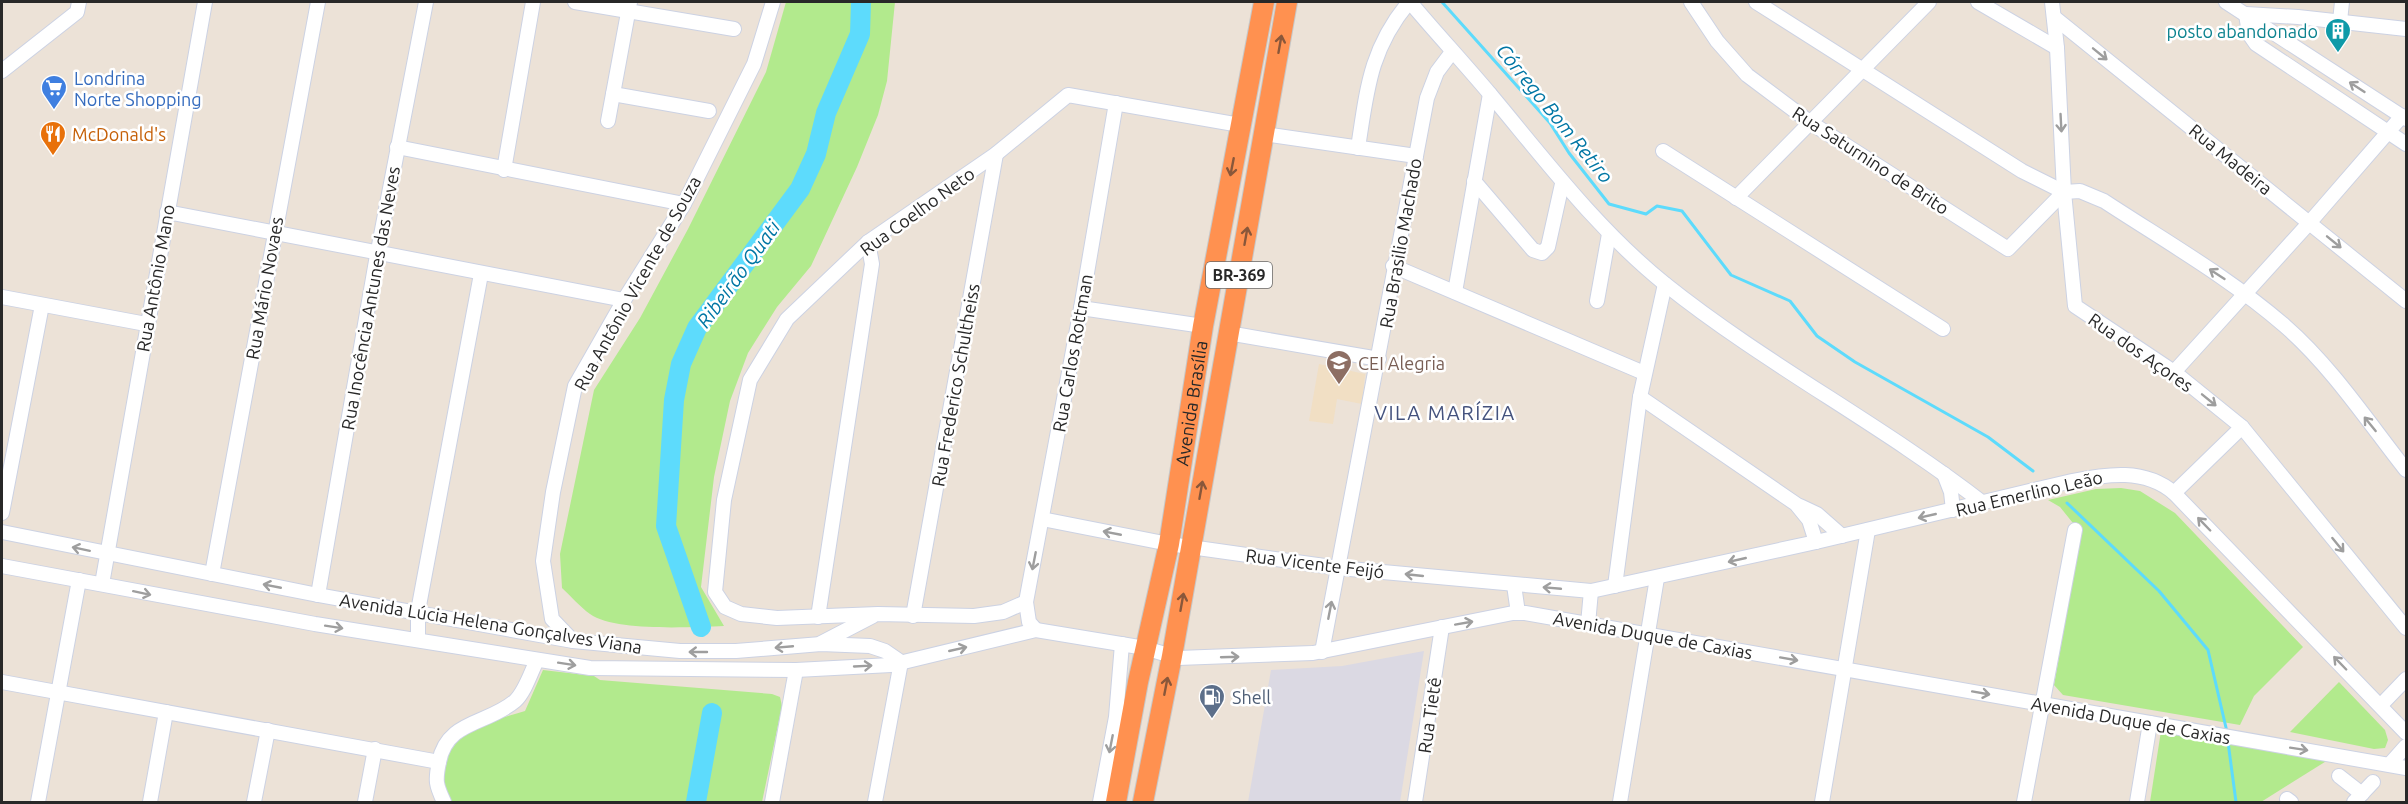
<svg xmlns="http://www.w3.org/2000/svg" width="2408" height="804" font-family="Ubuntu,sans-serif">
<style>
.industrial{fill:#dbd9e3}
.education{fill:#f1dfc4}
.green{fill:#b2ea8d}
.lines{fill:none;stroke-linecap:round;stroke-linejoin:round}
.stream{stroke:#5ddbfc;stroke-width:3}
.river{stroke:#5ddbfc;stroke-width:20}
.minor-casing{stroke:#ccd2e3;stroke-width:16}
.highway-casing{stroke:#c7c7c7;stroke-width:22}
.minor{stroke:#fff;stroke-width:14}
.highway{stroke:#ff9150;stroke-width:20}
.oneway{stroke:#89573a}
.oneway2{stroke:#9e9e9e}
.labels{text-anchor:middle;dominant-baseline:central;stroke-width:5;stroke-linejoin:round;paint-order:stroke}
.shield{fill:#fff;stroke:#686868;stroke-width:1.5}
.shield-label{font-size:16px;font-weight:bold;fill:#282828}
.culture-label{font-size:18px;fill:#0d838f;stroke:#fff;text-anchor:end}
.shop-label{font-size:18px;fill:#366cbe;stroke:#fff;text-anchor:start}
.food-label{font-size:18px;fill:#c56008;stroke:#fff;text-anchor:start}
.street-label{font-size:18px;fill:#282828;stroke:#fff}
.education-label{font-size:18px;fill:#785e54;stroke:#fff;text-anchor:start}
.service-label{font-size:18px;fill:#4e5e75;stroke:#fff;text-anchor:start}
.water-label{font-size:20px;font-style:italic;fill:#0076a4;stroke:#fff}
.neighbourhood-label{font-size:20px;letter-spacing:1.5px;fill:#44527d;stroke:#fff}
</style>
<rect width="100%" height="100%" fill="#ece2d7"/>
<!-- industrial -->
<polygon class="industrial" points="1424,651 1400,802 1248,802 1271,670 1342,666"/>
<!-- education -->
<polygon class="education" points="1319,364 1365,374 1362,404 1337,399 1333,424 1309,421"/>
<!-- green -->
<g class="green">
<path d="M786,2H895L887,81L878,115L857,167L811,266L777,307L748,353L730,401L714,477L701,587L724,626C692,627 615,632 590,614C580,607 571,596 562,588L560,554L594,390L640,318L688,229L766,72Z"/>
<polygon points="2121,488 2140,491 2175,513 2303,647 2254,696 2240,725 2063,695 2054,685 2081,533 2060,507 2048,500 2096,489"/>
<path d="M543,670L594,676L600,680L772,694L780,697L782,706L762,802H451C441,784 438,753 456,738C475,724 503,718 525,711Z"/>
<polygon points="2339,682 2385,730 2388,740 2385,748 2374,749 2290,732"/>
<polygon points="2161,731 2328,760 2261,802 2150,802"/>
</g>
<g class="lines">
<!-- stream -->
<g class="stream">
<polyline points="1442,2 1550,123 1569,153 1609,204 1646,214 1657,206 1682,211 1731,275 1790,301 1817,336 1855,362 1988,437 2033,471"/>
<polyline points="2067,503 2159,591 2208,650 2227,732"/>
<polyline points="2228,742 2236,802"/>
</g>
<!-- river -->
<g class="river">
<polyline points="701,627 666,526 674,400 681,364 697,328 800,189 816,154 826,113 860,34 861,2"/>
<polyline points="696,802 712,713"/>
</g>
<defs>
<g id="minor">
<polyline points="575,2 734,29"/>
<path d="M1410,2C1436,33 1464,63 1490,94C1546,161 1597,229 1665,284C1765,364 1881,424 1983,503"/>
<polyline points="1691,2 1717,41 1747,75 1811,123 2008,249 2064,192"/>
<path d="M1756,2L2022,171L2064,192L2080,191L2104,201C2165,241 2230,278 2285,326C2332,367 2368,422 2406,470"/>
<polyline points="1978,2 2057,48"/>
<polyline points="2052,2 2057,48 2064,192 2075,306 2174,372 2242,427 2406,628"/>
<polyline points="2226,2 2406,119"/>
<polyline points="2055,18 2406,301"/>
<polyline points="2340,21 2342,2"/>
<polyline points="2406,29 2298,17 2246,14 2249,34 2256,44 2406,144"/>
<polyline points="2,71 77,12 79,2"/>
<polyline points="613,94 709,111"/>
<polyline points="608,121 630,2"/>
<polyline points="1264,134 1416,156"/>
<polyline points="397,147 684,204"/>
<path d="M1358,148C1367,89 1370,49 1409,2"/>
<polyline points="1663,151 1943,329"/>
<polyline points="504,170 533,2"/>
<polyline points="1474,181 1533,250 1542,253 1548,247 1562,184"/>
<polyline points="1736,198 1929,2"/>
<polyline points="167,212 624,300"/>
<polyline points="1393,266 1644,373"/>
<polyline points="1455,292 1490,94"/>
<polyline points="2,297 146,324"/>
<polyline points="1597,301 1609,234"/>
<polyline points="1081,308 1203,326"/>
<polyline points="1228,333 1379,359"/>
<polyline points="2174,372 2310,222 2402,116"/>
<polyline points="1640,397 1796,504 1809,520 1816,542"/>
<polyline points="1944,474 1951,492 1953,510"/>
<polyline points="2174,493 2242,427"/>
<polyline points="1800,506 1817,514 1842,536"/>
<polyline points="2,513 42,305"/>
<path d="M1042,519L1169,544L1339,568L1591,591L1816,542L2072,481C2107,474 2145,468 2174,493L2406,733"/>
<polyline points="2,532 318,595 573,641 680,651 736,651 821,644 870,646 885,651 901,662"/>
<polyline points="2,566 315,624 590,668 796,670 891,665 1036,630 1145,648 1178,658 1313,653 1513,613 1525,613 2406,768"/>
<polyline points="212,574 318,2"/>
<polyline points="102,584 205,2"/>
<polyline points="1514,585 1518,613"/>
<polyline points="1615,586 1640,397 1665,284"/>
<polyline points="318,595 376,261 426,2"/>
<polyline points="1026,602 1003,612 974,616 878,614 777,618 741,614 725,607 715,592 724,500 750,380 787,319 868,242 996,154 1068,95 1240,125"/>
<polyline points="913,616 996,154"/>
<polyline points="818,617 872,264 868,242"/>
<polyline points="1588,624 1591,591"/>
<polyline points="1036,630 1029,622 1026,602 1081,308 1116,103"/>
<polyline points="418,640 418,611 481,274"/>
<polyline points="573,641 552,619 543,561 553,492 575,386 624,300 684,204 754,64 773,2"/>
<polyline points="821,643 873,616"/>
<polyline points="1322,652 1427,98 1437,72 1452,52"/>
<polyline points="2,682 439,762"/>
<polyline points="2381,705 2406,679"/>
<polyline points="2390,764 2406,746"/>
<polyline points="2339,776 2362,794"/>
<polyline points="2287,799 2291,802"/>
<polyline points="38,802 79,580"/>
<polyline points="150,802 166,712"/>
<polyline points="254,802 268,730"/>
<polyline points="365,802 375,749"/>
<path d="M444,802C436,785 435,781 439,762C447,720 487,725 515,701C525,692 531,672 537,660"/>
<polyline points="772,802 796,670"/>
<polyline points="875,802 901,662"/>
<polyline points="1100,802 1116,717 1122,644"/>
<polyline points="1415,802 1442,627"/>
<polyline points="1620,802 1657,578"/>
<polyline points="1822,802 1868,530"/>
<polyline points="2024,802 2075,530"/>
<polyline points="2137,802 2150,723"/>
<polyline points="2354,802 2373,782"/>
</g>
<g id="highway">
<path id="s1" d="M1116,802L1138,682L1169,544L1203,326L1264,2"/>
<polyline points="1143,802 1172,656 1287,2"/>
</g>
</defs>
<!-- minor casing -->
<use href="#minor" class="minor-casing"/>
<!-- highway casing -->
<use href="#highway" class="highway-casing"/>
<!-- minor -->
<use href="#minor" class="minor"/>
<!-- highway -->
<use href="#highway" class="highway"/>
</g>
<!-- one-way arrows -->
<defs><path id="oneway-shaft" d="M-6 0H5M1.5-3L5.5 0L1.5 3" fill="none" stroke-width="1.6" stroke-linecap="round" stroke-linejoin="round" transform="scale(1.5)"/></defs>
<g class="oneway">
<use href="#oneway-shaft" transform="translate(1280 44) rotate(-80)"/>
<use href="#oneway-shaft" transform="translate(1232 167) rotate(101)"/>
<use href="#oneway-shaft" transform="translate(1246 236) rotate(-80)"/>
<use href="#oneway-shaft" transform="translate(1201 490) rotate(-80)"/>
<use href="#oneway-shaft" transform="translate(1182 602) rotate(-80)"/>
<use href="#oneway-shaft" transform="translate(1166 686) rotate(-79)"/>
</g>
<g class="oneway2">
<use href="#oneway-shaft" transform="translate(2100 54) rotate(39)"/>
<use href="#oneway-shaft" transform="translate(2357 87) rotate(-147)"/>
<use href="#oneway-shaft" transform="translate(2061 123) rotate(87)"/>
<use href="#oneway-shaft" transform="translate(2334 242) rotate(39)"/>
<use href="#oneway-shaft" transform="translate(2217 274) rotate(-147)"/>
<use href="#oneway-shaft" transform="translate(2209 400) rotate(39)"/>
<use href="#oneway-shaft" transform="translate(2370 424) rotate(-129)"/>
<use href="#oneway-shaft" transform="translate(1927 516) rotate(167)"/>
<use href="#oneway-shaft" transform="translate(2204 524) rotate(-134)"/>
<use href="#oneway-shaft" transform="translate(1112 533) rotate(-169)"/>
<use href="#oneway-shaft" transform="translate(2338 545) rotate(51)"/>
<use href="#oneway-shaft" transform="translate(81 549) rotate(-168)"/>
<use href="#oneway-shaft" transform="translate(1737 560) rotate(167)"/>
<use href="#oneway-shaft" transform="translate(1034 561) rotate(101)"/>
<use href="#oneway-shaft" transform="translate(1414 575) rotate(-174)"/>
<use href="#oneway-shaft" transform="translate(272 586) rotate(-169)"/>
<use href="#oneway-shaft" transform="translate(1552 588) rotate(-175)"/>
<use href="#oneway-shaft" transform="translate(142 593) rotate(12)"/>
<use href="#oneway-shaft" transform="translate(1330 610) rotate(-79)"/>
<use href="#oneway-shaft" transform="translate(1464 623) rotate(-10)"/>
<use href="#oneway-shaft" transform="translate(334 627) rotate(9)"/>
<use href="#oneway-shaft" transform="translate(784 647) rotate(175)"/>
<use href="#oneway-shaft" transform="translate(958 649) rotate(-13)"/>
<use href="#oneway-shaft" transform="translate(698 652) rotate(-180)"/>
<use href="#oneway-shaft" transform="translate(1230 657) rotate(-2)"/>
<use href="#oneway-shaft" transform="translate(1789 659) rotate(10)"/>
<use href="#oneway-shaft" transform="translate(2340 663) rotate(-134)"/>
<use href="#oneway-shaft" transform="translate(567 664) rotate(9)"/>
<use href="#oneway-shaft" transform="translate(863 666) rotate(-3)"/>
<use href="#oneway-shaft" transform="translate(1981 693) rotate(10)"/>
<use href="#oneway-shaft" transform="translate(1111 744) rotate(101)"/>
<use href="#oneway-shaft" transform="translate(2299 749) rotate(9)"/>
</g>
<!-- icons -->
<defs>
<symbol id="building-pin" viewBox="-11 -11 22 30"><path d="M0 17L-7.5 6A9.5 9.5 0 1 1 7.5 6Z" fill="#0f9aa8" stroke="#fff"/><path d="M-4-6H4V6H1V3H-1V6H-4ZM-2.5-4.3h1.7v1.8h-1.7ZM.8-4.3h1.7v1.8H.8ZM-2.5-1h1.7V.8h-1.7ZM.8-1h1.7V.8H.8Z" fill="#fff"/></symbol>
<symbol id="supermarket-pin" viewBox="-11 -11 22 30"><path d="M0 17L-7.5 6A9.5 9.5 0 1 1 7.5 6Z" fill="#3f7fe0" stroke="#fff"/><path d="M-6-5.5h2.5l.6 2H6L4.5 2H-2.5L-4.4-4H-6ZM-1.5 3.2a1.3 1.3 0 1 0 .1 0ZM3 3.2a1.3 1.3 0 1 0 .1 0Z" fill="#fff"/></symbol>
<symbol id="restaurant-pin" viewBox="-11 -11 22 30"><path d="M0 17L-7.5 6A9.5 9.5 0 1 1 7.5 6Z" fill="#e8710a" stroke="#fff"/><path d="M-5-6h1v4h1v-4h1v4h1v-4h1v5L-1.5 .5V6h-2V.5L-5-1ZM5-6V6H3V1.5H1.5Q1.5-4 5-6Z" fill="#fff"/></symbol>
<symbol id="school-pin" viewBox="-11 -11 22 30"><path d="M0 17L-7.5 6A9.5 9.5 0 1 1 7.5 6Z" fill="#8d6e63" stroke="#fff"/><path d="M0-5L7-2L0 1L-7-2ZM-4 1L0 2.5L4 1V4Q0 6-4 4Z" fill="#fff"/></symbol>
<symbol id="fuel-pin" viewBox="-11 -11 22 30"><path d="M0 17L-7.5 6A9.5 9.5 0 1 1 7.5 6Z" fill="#5c6f8a" stroke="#fff"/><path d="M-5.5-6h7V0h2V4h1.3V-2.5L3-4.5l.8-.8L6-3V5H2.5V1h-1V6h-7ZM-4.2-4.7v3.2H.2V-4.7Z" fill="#fff"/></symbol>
</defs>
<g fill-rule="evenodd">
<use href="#building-pin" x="2323" y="16" width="30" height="40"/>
<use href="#supermarket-pin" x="39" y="73" width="30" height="40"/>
<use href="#restaurant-pin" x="38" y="119" width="30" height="40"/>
<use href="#school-pin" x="1324" y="348" width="30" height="40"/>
<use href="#fuel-pin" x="1197" y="682" width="30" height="40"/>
</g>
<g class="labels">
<!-- shield labels -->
<rect class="shield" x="1206" y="262" width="66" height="26" rx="4.5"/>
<g class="shield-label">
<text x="1239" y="275">BR-369</text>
</g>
<!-- culture labels -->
<g class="culture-label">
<text x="2318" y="31">posto abandonado</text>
</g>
<!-- shop labels -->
<g class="shop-label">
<text x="74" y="78">Londrina<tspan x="74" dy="21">Norte Shopping</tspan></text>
</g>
<!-- food labels -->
<g class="food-label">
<text x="72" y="134">McDonald's</text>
</g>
<!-- street labels -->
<g class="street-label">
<text transform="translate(2231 159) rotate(39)">Rua Madeira</text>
<text transform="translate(1871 160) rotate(33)">Rua Saturnino de Brito</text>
<text transform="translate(917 211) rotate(-36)">Rua Coelho Neto</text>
<text transform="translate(1400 243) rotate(-80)">Rua Brasilio Machado</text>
<text transform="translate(155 278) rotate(-80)">Rua Antônio Mano</text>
<text transform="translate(637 283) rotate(-61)">Rua Antônio Vicente de Souza</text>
<text transform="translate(264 288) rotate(-80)">Rua Mário Novaes</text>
<text transform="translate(370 298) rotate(-80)">Rua Inocência Antunes das Neves</text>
<text transform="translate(2141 352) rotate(35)">Rua dos Açores</text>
<text transform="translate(1072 353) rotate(-80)">Rua Carlos Rottman</text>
<text transform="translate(955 385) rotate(-80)">Rua Frederico Schultheiss</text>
<text stroke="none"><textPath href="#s1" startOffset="406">Avenida Brasília</textPath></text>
<text transform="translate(2029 493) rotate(-13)">Rua Emerlino Leão</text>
<text transform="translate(1315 563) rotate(7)">Rua Vicente Feijó</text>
<text transform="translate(491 623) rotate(9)">Avenida Lúcia Helena Gonçalves Viana</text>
<text transform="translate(1653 635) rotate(10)">Avenida Duque de Caxias</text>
<text transform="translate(1429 715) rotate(-82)">Rua Tietê</text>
<text transform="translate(2131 720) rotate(10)">Avenida Duque de Caxias</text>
</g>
<!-- education labels -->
<g class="education-label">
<text x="1358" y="363">CEI Alegria</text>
</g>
<!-- service labels -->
<g class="service-label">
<text x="1232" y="697">Shell</text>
</g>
<!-- water labels -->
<g class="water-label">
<text transform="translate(1555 113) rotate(51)">Córrego Bom Retiro</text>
<text transform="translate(738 274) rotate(-54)">Ribeirão Quati</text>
</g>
<!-- neighbourhood labels -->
<g class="neighbourhood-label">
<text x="1445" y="412">VILA MARÍZIA</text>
</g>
</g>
<!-- border -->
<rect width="2408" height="804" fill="none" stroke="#282828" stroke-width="6"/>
</svg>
